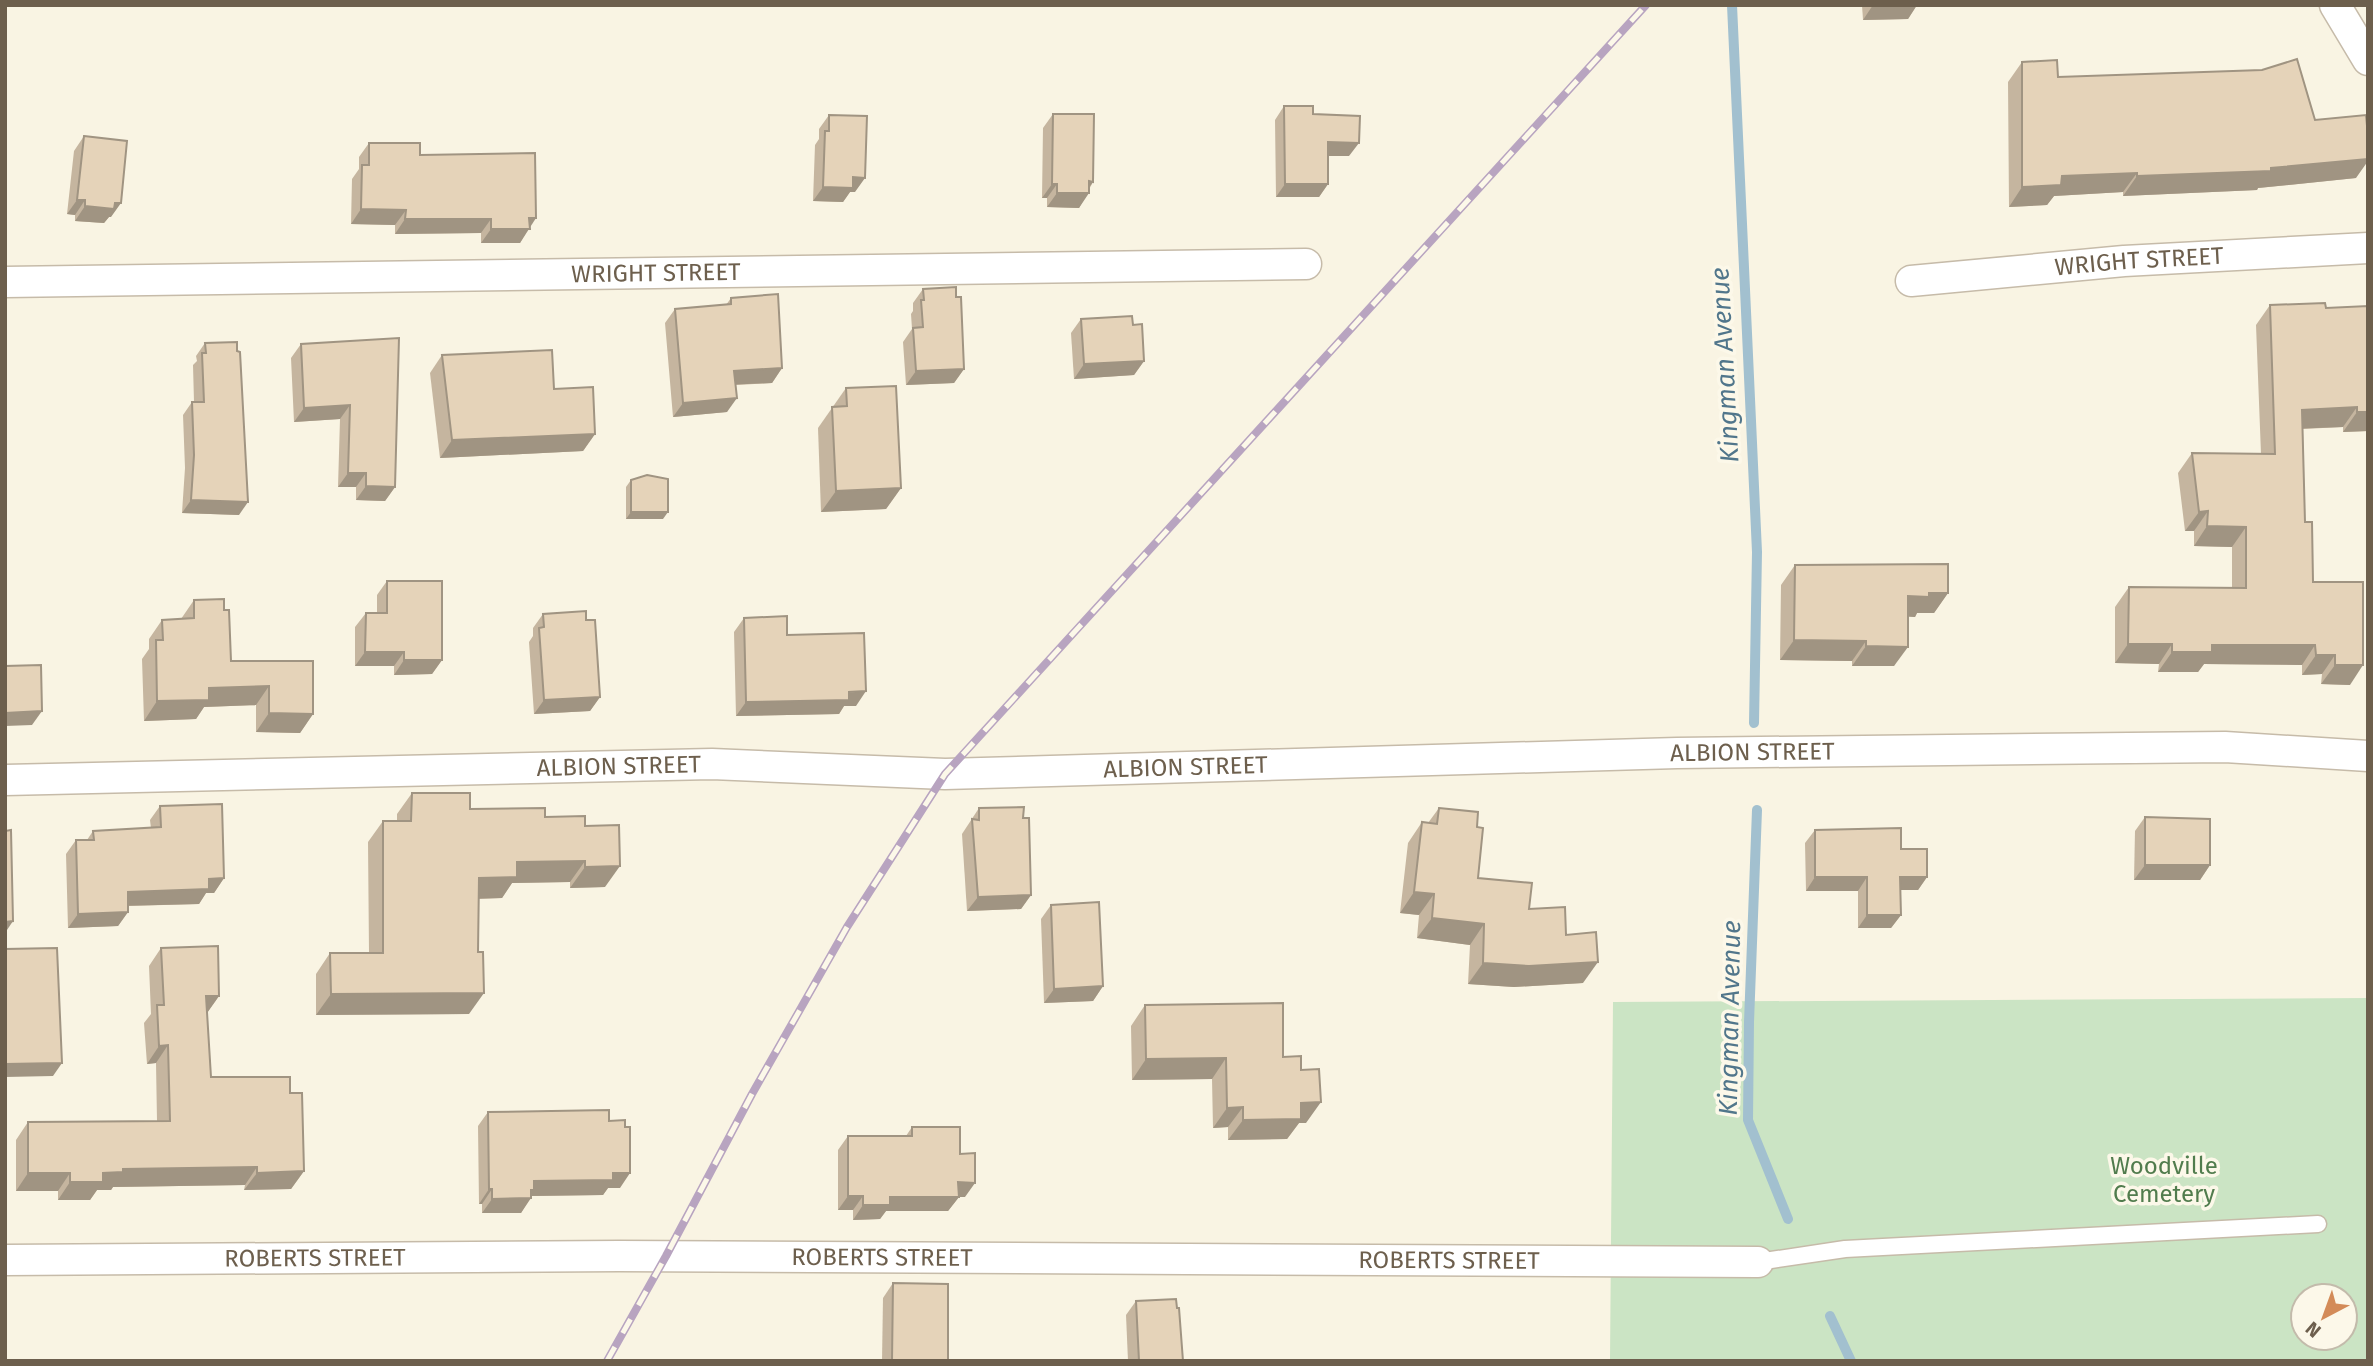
<svg xmlns="http://www.w3.org/2000/svg" width="2373" height="1366" font-family="'Fira Sans',sans-serif">
<style>
.green{fill:#cbe4c4;fill-rule:evenodd}
.lines{fill:none;stroke-linecap:round;stroke-linejoin:round}
.stream{stroke:#a2c0cf;stroke-width:10}
.service-casing{stroke:#c6bba9;stroke-width:19}
.minor-casing{stroke:#c6bba9;stroke-width:33}
.service{stroke:#fff;stroke-width:16}
.minor{stroke:#fff;stroke-width:30}
.rail-casing{stroke:#b8a4c0;stroke-width:8}
.rail{stroke:#fcf8e9;stroke-width:5;stroke-dasharray:16;stroke-linecap:butt}
.wall{fill:#c5b59f}
.shaded-wall{fill:#a09482}
.building{fill:#e5d3b9;stroke:#a09482;stroke-width:2}
.labels{text-anchor:middle;dominant-baseline:central;stroke-width:7;stroke-linejoin:round;paint-order:stroke}
.street-label{font-size:24px;fill:#6d5f4d;stroke:#fcf8e9}
.park-label{font-size:24px;fill:#517c4d;stroke:#fcf8e9}
.water-label{font-size:26px;font-style:italic;fill:#51768b;stroke:#fcf8e9}
</style>
<rect width="100%" height="100%" fill="#f9f4e3"/>
<!-- green -->
<path class="green" d="M2368,998V1361H1610L1613,1002ZM2303,1296H2345V1338H2303Z"/>
<g class="lines">
<!-- stream -->
<g class="stream">
<polyline points="1732,5 1757,552 1754,723"/>
<polyline points="1757,810 1749,1022 1748,1120 1788,1219"/>
<polyline points="1830,1316 1851,1361"/>
</g>
<defs>
<polyline id="service" points="1758,1262 1845,1249 2318,1224"/>
<g id="minor">
<polyline points="2335,5 2368,60"/>
<path id="s1" d="M1911,281L2124,261L2368,248"/>
<path id="s2" d="M5,282L1306,264"/>
<path id="s3" d="M5,780L712,764L945,774L1677,753L2225,747L2368,756"/>
<path id="s4" d="M5,1260L619,1256L1758,1262"/>
</g>
</defs>
<!-- service casing -->
<use href="#service" class="service-casing"/>
<!-- minor casing -->
<use href="#minor" class="minor-casing"/>
<!-- service -->
<use href="#service" class="service"/>
<!-- minor -->
<use href="#minor" class="minor"/>
<defs>
<polyline id="rail" points="607,1361 666,1256 752,1094 847,927 945,774 1646,5"/>
</defs>
<!-- rail casing -->
<use href="#rail" class="rail-casing"/>
<!-- rail -->
<use href="#rail" class="rail"/>
</g>
<!-- wall -->
<g class="wall">
<polygon points="1862,5 1917,5 1908,19 1863,20"/>
<polygon points="2022,62 2058,77 2315,120 2356,178 2258,188 2257,190 2123,196 2123,192 2054,196 2047,205 2009,207 2008,82"/>
<polygon points="1284,106 1313,114 1349,156 1328,156 1328,184 1319,197 1276,197 1275,120"/>
<polygon points="1053,114 1093,182 1079,208 1047,207 1047,198 1042,198 1043,128"/>
<polygon points="829,115 855,192 850,192 843,202 813,201 815,145 819,139 819,129"/>
<polygon points="84,136 111,217 109,217 104,223 75,221 75,215 67,214 74,151"/>
<polygon points="369,143 420,155 530,226 520,243 481,243 481,233 395,234 395,225 351,224 352,179 359,169 359,157"/>
<polygon points="923,289 964,369 954,383 906,385 903,342 912,329 911,314 913,311 913,303"/>
<polygon points="731,298 782,368 772,383 736,385 727,412 673,417 665,323 675,309 726,305"/>
<polygon points="2270,305 2326,308 2368,431 2343,432 2343,427 2303,429 2305,522 2313,582 2350,685 2321,684 2322,674 2302,675 2302,665 2204,664 2198,672 2158,672 2159,664 2115,663 2115,607 2129,587 2232,588 2232,547 2194,546 2194,531 2185,531 2178,473 2192,453 2261,454 2256,325"/>
<polygon points="1081,319 1133,325 1144,361 1134,375 1074,379 1071,333"/>
<polygon points="399,338 395,487 385,501 356,500 356,487 338,487 340,419 294,422 291,358 301,344"/>
<polygon points="205,343 239,515 182,513 185,468 183,415 192,402 194,402 193,365 197,361 196,356"/>
<polygon points="442,355 554,389 595,434 583,451 440,458 430,373"/>
<polygon points="846,388 901,488 886,509 821,512 818,428"/>
<polygon points="631,480 663,519 626,519 626,487"/>
<polygon points="1795,565 1948,593 1934,613 1917,613 1915,617 1908,616 1894,666 1852,666 1852,661 1780,660 1781,585"/>
<polygon points="387,581 442,660 432,674 394,675 394,666 355,666 355,627 366,613 377,613 377,595"/>
<polygon points="194,600 224,610 231,661 313,714 300,733 256,732 256,705 204,707 196,719 144,721 142,659 149,649 149,639 162,620 181,619"/>
<polygon points="543,614 586,620 600,697 590,711 534,714 529,642 533,636 533,628"/>
<polygon points="744,618 787,635 856,706 844,706 839,714 736,716 734,632"/>
<polygon points="412,793 470,809 545,817 585,826 605,887 570,888 570,882 512,883 502,898 478,899 469,1014 316,1015 316,974 330,953 369,953 368,842 383,821 397,821 397,814"/>
<polygon points="160,806 224,878 214,893 206,893 199,904 128,906 128,912 118,926 68,928 66,854 76,840 87,840 93,831 151,828 150,820"/>
<polygon points="979,808 1023,818 1031,895 1021,909 967,911 962,834"/>
<polygon points="1439,808 1477,827 1478,878 1529,909 1566,935 1583,983 1514,987 1468,984 1470,945 1417,938 1419,915 1400,913 1408,843 1422,822 1428,823"/>
<polygon points="2145,817 2210,865 2200,880 2134,880 2135,831"/>
<polygon points="1815,830 1901,849 1927,877 1918,890 1900,890 1901,915 1891,928 1858,928 1858,891 1806,891 1805,843"/>
<polygon points="1051,905 1103,986 1093,1001 1044,1003 1041,919"/>
<polygon points="161,948 219,996 207,1013 211,1077 290,1093 304,1171 291,1189 244,1190 245,1185 113,1187 111,1190 97,1190 90,1200 58,1200 58,1191 16,1191 16,1140 28,1122 157,1121 156,1063 147,1064 144,1023 151,1014 149,966"/>
<polygon points="1145,1005 1283,1057 1301,1070 1306,1123 1299,1123 1287,1139 1228,1140 1228,1127 1213,1128 1212,1079 1132,1080 1131,1026"/>
<polygon points="488,1112 609,1121 620,1188 608,1188 603,1195 531,1196 521,1213 482,1213 482,1204 479,1204 478,1126"/>
<polygon points="912,1127 960,1154 965,1197 959,1197 948,1211 886,1211 880,1219 853,1220 853,1210 838,1210 838,1150 848,1136 906,1136"/>
<polygon points="893,1283 948,1361 882,1361 883,1298"/>
<polygon points="1136,1301 1177,1308 1183,1361 1128,1361 1126,1315"/>
</g>
<!-- shaded-wall -->
<g class="shaded-wall">
<polygon points="1873,5 1917,5 1908,19 1863,20"/>
<polygon points="1328,142 1359,143 1349,156 1318,156"/>
<polygon points="2368,159 2368,161 2356,178 2258,188 2257,190 2123,196 2137,176 2271,168"/>
<polygon points="2137,173 2123,192 2054,196 2047,205 2009,207 2022,187 2062,176"/>
<polygon points="853,177 865,178 855,192 850,192 843,202 813,201 823,187"/>
<polygon points="1089,181 1093,182 1085,193 1089,193 1079,208 1047,207 1057,193"/>
<polygon points="1052,184 1057,184 1047,198 1042,198"/>
<polygon points="1285,184 1328,184 1319,197 1276,197"/>
<polygon points="77,200 85,200 75,215 67,214"/>
<polygon points="115,203 121,203 111,217 109,217 104,223 75,221 85,206"/>
<polygon points="361,209 406,210 395,225 351,224"/>
<polygon points="529,218 536,218 520,243 481,243 491,229"/>
<polygon points="405,219 491,219 481,233 395,234"/>
<polygon points="1144,361 1134,375 1074,379 1084,364"/>
<polygon points="782,368 772,383 724,385 734,371"/>
<polygon points="964,369 954,383 906,385 916,371"/>
<polygon points="737,398 727,412 673,417 683,403"/>
<polygon points="350,405 340,419 294,422 304,408"/>
<polygon points="2357,407 2343,427 2289,429 2302,410"/>
<polygon points="2357,412 2368,412 2368,431 2343,432"/>
<polygon points="595,434 583,451 440,458 452,440"/>
<polygon points="348,473 366,473 356,487 338,487"/>
<polygon points="366,486 395,487 385,501 356,500"/>
<polygon points="901,488 886,509 821,512 836,491"/>
<polygon points="191,500 248,502 239,515 182,513"/>
<polygon points="2208,511 2194,531 2185,531 2199,512"/>
<polygon points="631,512 668,512 663,519 626,519"/>
<polygon points="2207,526 2246,527 2232,547 2194,546"/>
<polygon points="1929,593 1948,593 1934,613 1917,613 1915,617 1894,616 1908,596"/>
<polygon points="1794,640 1866,641 1852,661 1780,660"/>
<polygon points="2128,644 2172,644 2159,664 2115,663"/>
<polygon points="2212,645 2315,645 2302,665 2204,664 2198,672 2158,672 2172,652"/>
<polygon points="1866,646 1908,647 1894,666 1852,666"/>
<polygon points="365,652 404,652 394,666 355,666"/>
<polygon points="2316,655 2335,655 2322,674 2302,675"/>
<polygon points="404,660 442,660 432,674 394,675"/>
<polygon points="2335,665 2363,665 2350,685 2321,684"/>
<polygon points="269,686 256,705 204,707 196,719 144,721 157,701 209,688"/>
<polygon points="866,691 856,706 844,706 839,714 736,716 746,702"/>
<polygon points="600,697 590,711 534,714 544,700"/>
<polygon points="42,711 32,725 5,726 5,713"/>
<polygon points="269,713 313,714 300,733 256,732"/>
<polygon points="585,861 570,882 512,883 502,898 464,899 479,878 517,862"/>
<polygon points="2145,865 2210,865 2200,880 2134,880"/>
<polygon points="620,866 605,887 570,888 585,867"/>
<polygon points="1815,877 1867,877 1858,891 1806,891"/>
<polygon points="1900,877 1927,877 1918,890 1891,890"/>
<polygon points="224,878 214,893 206,893 199,904 117,906 128,892 209,879"/>
<polygon points="1414,892 1434,894 1419,915 1400,913"/>
<polygon points="1031,895 1021,909 967,911 978,897"/>
<polygon points="128,912 118,926 68,928 78,914"/>
<polygon points="1867,915 1901,915 1891,928 1858,928"/>
<polygon points="1432,918 1484,924 1470,945 1417,938"/>
<polygon points="13,921 5,933 5,922"/>
<polygon points="1598,962 1583,983 1514,987 1468,984 1483,963"/>
<polygon points="1103,986 1093,1001 1044,1003 1054,989"/>
<polygon points="484,993 469,1014 316,1015 331,994"/>
<polygon points="206,996 219,996 207,1013"/>
<polygon points="168,1045 156,1063 147,1064 159,1046"/>
<polygon points="1226,1058 1212,1079 1132,1080 1146,1059"/>
<polygon points="62,1063 53,1076 5,1077 5,1064"/>
<polygon points="1321,1102 1306,1123 1299,1123 1287,1139 1228,1140 1243,1120 1301,1103"/>
<polygon points="1243,1107 1228,1127 1213,1128 1227,1108"/>
<polygon points="257,1167 245,1185 113,1187 111,1190 97,1190 90,1200 58,1200 70,1182 103,1173 123,1169"/>
<polygon points="304,1171 291,1189 244,1190 257,1173"/>
<polygon points="28,1173 70,1173 58,1191 16,1191"/>
<polygon points="613,1173 630,1173 620,1188 608,1188 603,1195 530,1196 531,1198 521,1213 482,1213 492,1199 534,1181"/>
<polygon points="958,1182 975,1183 965,1197 948,1197"/>
<polygon points="489,1189 492,1189 482,1204 479,1204"/>
<polygon points="848,1196 863,1196 853,1210 838,1210"/>
<polygon points="890,1197 959,1197 948,1211 886,1211 880,1219 853,1220 863,1205"/>
</g>
<!-- building -->
<g class="building">
<polygon points="2297,59 2315,120 2366,115 2368,137 2368,159 2271,168 2271,171 2137,176 2137,173 2062,176 2061,185 2022,187 2022,62 2057,60 2058,77 2262,70"/>
<polygon points="1284,106 1313,106 1313,114 1360,116 1359,143 1328,142 1328,184 1285,184"/>
<polygon points="1053,114 1094,114 1093,182 1089,181 1089,193 1057,193 1057,184 1052,184"/>
<polygon points="829,115 867,116 865,178 853,177 853,188 823,187 825,131 829,131"/>
<polygon points="84,136 127,141 121,203 115,203 114,209 85,206 85,200 77,200"/>
<polygon points="369,143 420,143 420,155 535,153 536,218 529,218 530,229 491,229 491,219 405,219 406,210 361,209 362,165 369,165"/>
<polygon points="956,287 956,297 961,297 964,369 916,371 913,328 923,327 921,300 924,300 923,289"/>
<polygon points="778,294 782,368 734,371 737,398 683,403 675,309 731,304 731,298"/>
<polygon points="2325,303 2326,308 2368,306 2368,412 2357,412 2357,407 2302,410 2305,522 2312,522 2313,582 2363,582 2363,665 2335,665 2335,655 2316,655 2315,645 2212,645 2212,652 2172,652 2172,644 2128,644 2129,587 2246,588 2246,527 2207,526 2208,511 2199,512 2192,453 2275,454 2270,305"/>
<polygon points="1132,316 1133,325 1142,324 1144,361 1084,364 1081,319"/>
<polygon points="399,338 395,487 366,486 366,473 348,473 350,405 304,408 301,344"/>
<polygon points="237,342 237,351 240,352 248,502 191,500 194,455 192,402 204,402 202,353 206,353 205,343"/>
<polygon points="552,350 554,389 593,387 595,434 452,440 442,355"/>
<polygon points="896,386 901,488 836,491 832,407 847,406 846,388"/>
<polygon points="647,475 668,479 668,512 631,512 631,480"/>
<polygon points="1948,564 1948,593 1929,593 1929,597 1908,596 1908,647 1866,646 1866,641 1794,640 1795,565"/>
<polygon points="387,581 442,581 442,660 404,660 404,652 365,652 366,613 387,613"/>
<polygon points="224,599 224,610 229,610 231,661 313,661 313,714 269,713 269,686 209,688 209,700 157,701 156,640 163,640 162,620 194,618 194,600"/>
<polygon points="586,611 586,620 595,620 600,697 544,700 539,628 544,627 543,614"/>
<polygon points="787,616 787,635 864,633 866,691 849,692 849,700 746,702 744,618"/>
<polygon points="41,665 42,711 5,713 5,666"/>
<polygon points="412,793 470,793 470,809 545,808 545,817 585,816 585,826 619,825 620,866 585,867 585,861 517,862 517,877 479,878 478,952 483,952 484,993 331,994 330,953 383,953 383,821 411,821"/>
<polygon points="222,804 224,878 209,879 209,889 128,892 128,912 78,914 76,840 94,840 93,831 161,827 160,806"/>
<polygon points="1024,807 1023,818 1029,818 1031,895 978,897 972,819 979,820 979,808"/>
<polygon points="1439,808 1478,812 1477,827 1483,828 1478,878 1532,883 1529,909 1565,907 1566,935 1596,932 1598,962 1529,966 1483,963 1484,924 1432,918 1434,894 1414,892 1422,822 1437,824"/>
<polygon points="2145,817 2210,819 2210,865 2145,865"/>
<polygon points="1901,828 1901,849 1927,849 1927,877 1900,877 1901,915 1867,915 1867,877 1815,877 1815,830"/>
<polygon points="11,830 13,921 5,922 5,831"/>
<polygon points="1099,902 1103,986 1054,989 1051,905"/>
<polygon points="218,946 219,996 206,996 211,1077 290,1077 290,1093 302,1093 304,1171 257,1173 257,1167 123,1169 123,1172 103,1173 103,1182 70,1182 70,1173 28,1173 28,1122 170,1121 168,1045 159,1046 157,1005 164,1005 161,948"/>
<polygon points="57,948 62,1063 5,1064 5,949"/>
<polygon points="1283,1003 1283,1057 1301,1056 1301,1070 1319,1069 1321,1102 1301,1103 1301,1119 1243,1120 1243,1107 1227,1108 1226,1058 1146,1059 1145,1005"/>
<polygon points="609,1110 609,1121 625,1120 625,1127 630,1127 630,1173 613,1173 613,1180 534,1181 534,1190 531,1190 531,1198 492,1199 492,1189 489,1189 488,1112"/>
<polygon points="912,1127 960,1127 960,1154 975,1153 975,1183 958,1182 959,1197 890,1197 890,1205 863,1205 863,1196 848,1196 848,1136 912,1136"/>
<polygon points="893,1283 948,1284 948,1361 892,1361"/>
<polygon points="1176,1299 1177,1308 1179,1308 1183,1361 1139,1361 1136,1301"/>
</g>
<g class="labels">
<!-- street labels -->
<g class="street-label">
<text stroke="none"><textPath href="#s1" startOffset="229">WRIGHT STREET</textPath></text>
<text stroke="none"><textPath href="#s2" startOffset="651">WRIGHT STREET</textPath></text>
<text stroke="none"><textPath href="#s3" startOffset="1748">ALBION STREET</textPath></text>
<text stroke="none"><textPath href="#s3" startOffset="614">ALBION STREET</textPath></text>
<text stroke="none"><textPath href="#s3" startOffset="1181">ALBION STREET</textPath></text>
<text stroke="none"><textPath href="#s4" startOffset="877">ROBERTS STREET</textPath></text>
<text stroke="none"><textPath href="#s4" startOffset="310">ROBERTS STREET</textPath></text>
<text stroke="none"><textPath href="#s4" startOffset="1444">ROBERTS STREET</textPath></text>
</g>
<!-- park labels -->
<g class="park-label">
<text x="2164" y="1166">Woodville<tspan x="2164" dy="28">Cemetery</tspan></text>
</g>
<!-- water labels -->
<g class="water-label">
<text transform="translate(1725 365) rotate(-93)">Kingman Avenue</text>
<text transform="translate(1730 1018) rotate(-89)">Kingman Avenue</text>
</g>
</g>
<!-- border -->
<rect width="2373" height="1366" fill="none" stroke="#6d5f4d" stroke-width="14"/>
<!-- north arrow -->
<g transform="translate(2324 1317) rotate(221)"><circle r="33" fill="#fcf8e9" stroke="#c3bbab" stroke-width="2"/>
<path d="M0-5L12 26L0 18L-12 26Z" fill="#d38b58"/>
<text y="-10" font-size="19" font-weight="bold" text-anchor="middle" fill="#6d5f4d">N</text>
</g>
</svg>
